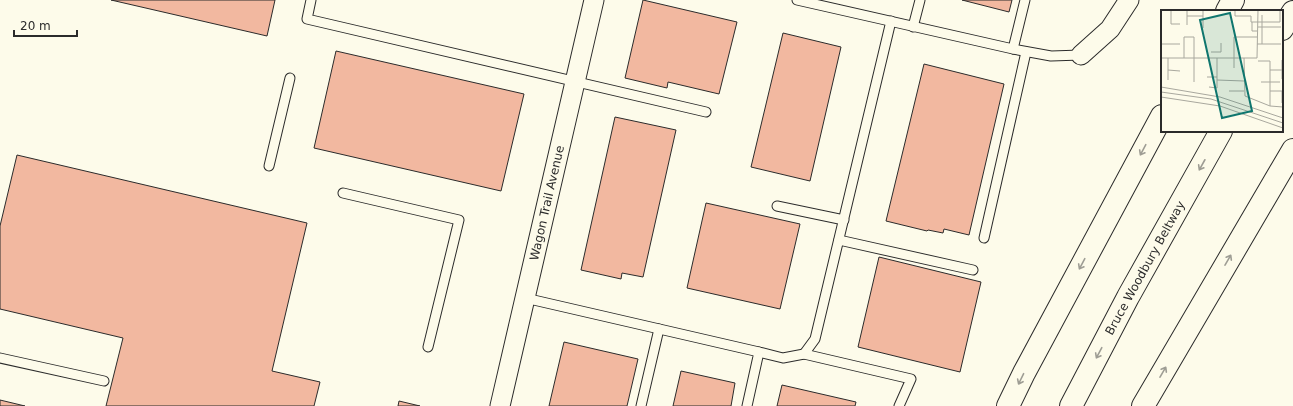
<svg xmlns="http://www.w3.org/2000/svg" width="1293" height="406" font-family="'DejaVu Sans',sans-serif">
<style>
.building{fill:#f2b8a0;stroke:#2b2b2b}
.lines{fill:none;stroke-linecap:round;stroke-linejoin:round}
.lane-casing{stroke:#2b2b2b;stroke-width:11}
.street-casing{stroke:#2b2b2b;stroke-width:21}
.highway-casing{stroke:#2b2b2b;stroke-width:24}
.lane{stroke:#fdfbea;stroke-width:9}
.street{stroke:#fdfbea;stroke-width:19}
.highway{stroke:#fdfbea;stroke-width:22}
.oneway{stroke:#9e9d94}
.labels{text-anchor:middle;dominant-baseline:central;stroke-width:3;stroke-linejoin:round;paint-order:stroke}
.street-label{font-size:12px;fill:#2b2b2b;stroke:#fdfbea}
.inset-road{fill:none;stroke:#a9a89e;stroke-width:1}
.view{fill:#0f766e;fill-opacity:0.15;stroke:#0f766e;stroke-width:2}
.inset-edge{fill:none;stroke:#2b2b2b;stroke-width:2}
</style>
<rect width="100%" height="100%" fill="#fdfbea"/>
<!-- building -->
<g class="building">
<polygon points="111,0 275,0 267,36"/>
<polygon points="643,0 737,22 719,94 668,82 667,88 625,78"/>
<polygon points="962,0 1012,0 1009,12"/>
<polygon points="783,33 841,47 810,181 751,167"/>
<polygon points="336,51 524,94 501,191 314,148"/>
<polygon points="924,64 1004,84 969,235 944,229 943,233 928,230 927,231 886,221"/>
<polygon points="615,117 676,130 643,277 622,273 621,279 581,270"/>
<polygon points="17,155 307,223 272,371 320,382 314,406 106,406 123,338 0,309 0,226"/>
<polygon points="706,203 800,224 780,309 687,288"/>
<polygon points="879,257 981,282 960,372 858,347"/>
<polygon points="564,342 638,359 627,406 549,406"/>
<polygon points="681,371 735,383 731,406 673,406"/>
<polygon points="782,385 856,402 855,406 777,406"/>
<polygon points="0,400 25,406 0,406"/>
<polygon points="399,401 420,406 398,406"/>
</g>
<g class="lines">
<defs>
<g id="lane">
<polyline points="311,0 307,19 706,112"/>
<polyline points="797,0 1013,49 1051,56 1081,55"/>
<polyline points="913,27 920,0"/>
<polyline points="1013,49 1025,0"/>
<polyline points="269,166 290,78"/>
<polyline points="343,193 459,220 428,347"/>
<polyline points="777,206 844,220"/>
<polyline points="984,238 1026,52"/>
<polyline points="839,240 973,270"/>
<polyline points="525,298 759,352 747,406"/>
<polyline points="759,352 783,358 804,354 911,379 899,406"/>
<polyline points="804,354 815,339 891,21"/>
<polyline points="0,358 104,381"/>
<polyline points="641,406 659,329"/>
</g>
<g id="street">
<polyline points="1081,55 1110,29 1129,0"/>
<polyline points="500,406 594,0"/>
</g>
<g id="highway">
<polyline points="1227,11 1233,0"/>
<polyline points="1282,29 1293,12"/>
<polyline points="1008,406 1024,373 1162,116"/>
<polyline points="1071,406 1128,297 1221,131"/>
<polyline points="1143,406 1293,150"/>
</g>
</defs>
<!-- lane casing -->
<use href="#lane" class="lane-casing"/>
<!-- street casing -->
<use href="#street" class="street-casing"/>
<!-- highway casing -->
<use href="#highway" class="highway-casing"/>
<!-- lane -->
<use href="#lane" class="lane"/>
<!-- street -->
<use href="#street" class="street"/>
<!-- highway -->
<use href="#highway" class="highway"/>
</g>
<!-- one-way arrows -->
<defs><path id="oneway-shaft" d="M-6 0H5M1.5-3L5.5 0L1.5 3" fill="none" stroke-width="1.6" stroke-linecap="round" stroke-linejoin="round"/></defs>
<g class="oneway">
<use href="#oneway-shaft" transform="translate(1143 150) rotate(118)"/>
<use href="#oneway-shaft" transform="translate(1202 165) rotate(119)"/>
<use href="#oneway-shaft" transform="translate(1228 260) rotate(-60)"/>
<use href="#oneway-shaft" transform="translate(1082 264) rotate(118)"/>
<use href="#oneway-shaft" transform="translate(1099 353) rotate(118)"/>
<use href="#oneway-shaft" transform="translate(1163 372) rotate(-60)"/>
<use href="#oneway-shaft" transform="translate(1021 379) rotate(116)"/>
</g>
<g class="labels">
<!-- street labels -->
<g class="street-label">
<text transform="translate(547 203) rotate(-77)">Wagon Trail Avenue</text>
<text transform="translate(1145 268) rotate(-61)">Bruce Woodbury Beltway</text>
</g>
</g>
<!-- overview -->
<g transform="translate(1161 10)">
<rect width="122" height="122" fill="#fdfbea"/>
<path class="inset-road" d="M10,0V14H19M42,0V18M74,0V6H90V12H119V0M26,6H42M91,12V21H96M26,15V0M97,17H120M0,34H19M96,34H101V5M101,34H120M50,42H60V33M0,48H96L97,0M23,48V27H33V48M83,48L84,86L109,96L122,97M121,50V69M97,51H109V96M73,58V27H96M7,60L19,61M109,60H122M46,67H56V48M7,70V48M56,70L83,71M33,72V48M100,72H119M0,77L59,87L122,108M48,77L56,78V67M68,81H83M109,81H121V93M0,82L50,89L122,113M0,87L59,96L122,118"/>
<path class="view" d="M69,3L91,101L61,108L39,10Z"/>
<rect width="122" height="122" class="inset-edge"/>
</g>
<!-- scale -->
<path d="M14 30v6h63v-6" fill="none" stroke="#2b2b2b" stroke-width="2"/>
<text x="20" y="30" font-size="12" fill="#2b2b2b" stroke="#fdfbea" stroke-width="3" paint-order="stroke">20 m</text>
</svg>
